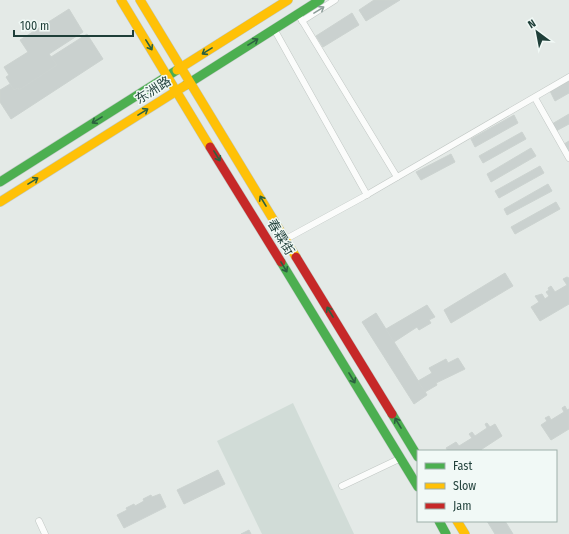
<svg xmlns="http://www.w3.org/2000/svg" width="569" height="534" font-family="'Fira Sans Condensed','Noto Sans SC',sans-serif">
<style>
.built{fill:#d1dcd7}
.building{fill:#cad1cf;stroke:#ccd3d0}
.lines{fill:none;stroke-linecap:round;stroke-linejoin:round}
.street-casing{stroke:#c1c7c4;stroke-width:7}
.fast-casing{stroke:#bfc8c5;stroke-width:10}
.slow-casing{stroke:#bfc8c5;stroke-width:10}
.jam-casing{stroke:#bfc8c5;stroke-width:10}
.street{stroke:#fbfcfb;stroke-width:6}
.fast{stroke:#4caf50;stroke-width:9}
.slow{stroke:#ffc107;stroke-width:9}
.jam{stroke:#c62828;stroke-width:9}
.oneway{stroke:#8d9e9a}
.oneway2{stroke:#2c6140}
.labels{text-anchor:middle;dominant-baseline:central;stroke-width:3;stroke-linejoin:round;paint-order:stroke}
.street-label{font-size:13px;fill:#1f3f39;stroke:#f1f9f6}
</style>
<rect width="100%" height="100%" fill="#e4eae7"/>
<!-- built -->
<polygon class="built" points="293,403 354,534 262,534 217,441"/>
<!-- building -->
<g class="building">
<polygon points="374,0 400,0 366,21 359,10"/>
<polygon points="69,9 83,32 49,54 57,65 19,90 18,88 14,90 6,77 9,75 4,67 28,52 20,40"/>
<polygon points="352,13 359,25 323,47 316,36"/>
<polygon points="87,34 103,59 11,119 0,102 0,90 10,84 14,90 18,88 19,90 57,65 51,57"/>
<polygon points="569,79 569,93 555,101 550,91"/>
<polygon points="569,114 569,124 556,131 552,124"/>
<polygon points="514,115 518,123 475,147 471,139"/>
<polygon points="522,132 526,139 483,163 479,156"/>
<polygon points="569,141 569,151 568,152 564,144"/>
<polygon points="531,148 536,156 491,182 487,174"/>
<polygon points="451,154 455,162 421,180 416,172"/>
<polygon points="540,166 544,173 499,198 495,191"/>
<polygon points="548,184 552,191 507,215 504,209"/>
<polygon points="556,202 560,209 515,234 511,227"/>
<polygon points="505,273 513,286 451,323 444,310"/>
<polygon points="567,277 569,278 569,304 540,321 531,307 539,302 535,296 542,294 545,299 549,296 546,292 549,290 548,288 551,286 555,292 567,285 563,279"/>
<polygon points="427,305 435,317 429,320 431,323 419,330 417,327 394,342 386,329"/>
<polygon points="376,313 427,395 414,404 362,322"/>
<polygon points="458,358 465,369 436,383 437,385 425,392 418,381 432,373 429,368 446,359 448,363"/>
<polygon points="565,406 567,410 569,409 569,429 551,440 541,425 547,421 545,418 549,416 551,420 564,412 562,408"/>
<polygon points="487,423 490,427 495,424 502,436 479,451 448,451 446,448 456,442 459,446 472,438 469,434 472,432 475,436 487,428 485,424"/>
<polygon points="218,470 225,484 184,504 177,490"/>
<polygon points="160,494 166,507 124,528 117,515 127,510 126,508 134,504 135,506 144,501 143,499 151,495 152,497"/>
<polygon points="487,521 505,521 513,534 495,534"/>
<polygon points="249,530 251,534 241,534"/>
</g>
<g class="lines">
<defs>
<g id="street">
<polyline points="298,14 397,177"/>
<polyline points="302,21 335,0"/>
<polyline points="274,29 367,195"/>
<polyline points="535,98 569,158"/>
<polyline points="286,239 363,197 569,77"/>
<polyline points="342,486 401,458"/>
<polyline points="39,521 45,534"/>
</g>
<g id="fast">
<polyline points="186,85 320,0"/>
<polyline points="0,182 177,70"/>
<polyline points="281,262 418,487"/>
<polyline points="392,414 418,457"/>
<polyline points="439,521 446,534"/>
</g>
<g id="slow">
<polyline points="121,0 210,147"/>
<polyline points="140,0 296,257"/>
<polyline points="177,70 288,0"/>
<polyline points="0,202 186,85"/>
<polyline points="457,521 465,534"/>
</g>
<g id="jam">
<polyline points="210,147 281,262"/>
<polyline points="296,257 392,414"/>
</g>
</defs>
<!-- street casing -->
<use href="#street" class="street-casing"/>
<!-- fast casing -->
<use href="#fast" class="fast-casing"/>
<!-- slow casing -->
<use href="#slow" class="slow-casing"/>
<!-- jam casing -->
<use href="#jam" class="jam-casing"/>
<!-- street -->
<use href="#street" class="street"/>
<!-- fast -->
<use href="#fast" class="fast"/>
<!-- slow -->
<use href="#slow" class="slow"/>
<!-- jam -->
<use href="#jam" class="jam"/>
</g>
<!-- one-way arrows -->
<defs><path id="oneway-shaft" d="M-6 0H5M1.5-3L5.5 0L1.5 3" fill="none" stroke-width="1.6" stroke-linecap="round" stroke-linejoin="round"/></defs>
<use class="oneway" href="#oneway-shaft" transform="translate(319 10) rotate(-32)"/>
<g class="oneway2">
<use href="#oneway-shaft" transform="translate(253 42) rotate(-32)"/>
<use href="#oneway-shaft" transform="translate(149 45) rotate(58)"/>
<use href="#oneway-shaft" transform="translate(207 51) rotate(148)"/>
<use href="#oneway-shaft" transform="translate(143 112) rotate(-32)"/>
<use href="#oneway-shaft" transform="translate(97 120) rotate(148)"/>
<use href="#oneway-shaft" transform="translate(217 156) rotate(58)"/>
<use href="#oneway-shaft" transform="translate(33 181) rotate(-32)"/>
<use href="#oneway-shaft" transform="translate(263 201) rotate(-121)"/>
<use href="#oneway-shaft" transform="translate(284 267) rotate(59)"/>
<use href="#oneway-shaft" transform="translate(330 312) rotate(-121)"/>
<use href="#oneway-shaft" transform="translate(352 378) rotate(59)"/>
<use href="#oneway-shaft" transform="translate(398 423) rotate(-121)"/>
</g>
<g class="labels">
<!-- street labels -->
<g class="street-label">
<text transform="translate(153 90) rotate(-32)">东洲路</text>
<text transform="translate(281 237) rotate(59)">春霖街</text>
</g>
</g>
<!-- legend -->
<rect x="417" y="450" width="140" height="72" fill="#f1f9f6" stroke="#9dafaa"/>
<rect x="425" y="463" width="20" height="6" fill="#4caf50" stroke="#9dafaa"/>
<text x="453" y="470" font-size="12" fill="#1f3f39">Fast</text>
<rect x="425" y="483" width="20" height="6" fill="#ffc107" stroke="#9dafaa"/>
<text x="453" y="490" font-size="12" fill="#1f3f39">Slow</text>
<rect x="425" y="503" width="20" height="6" fill="#c62828" stroke="#9dafaa"/>
<text x="453" y="510" font-size="12" fill="#1f3f39">Jam</text>
<!-- north arrow -->
<g transform="translate(537 32) rotate(328)" stroke="#f1f9f6" stroke-width="3" paint-order="stroke">
<path d="M0-3L7 15L0 10L-7 15Z" fill="#1f3f39"/>
<text y="-6" font-size="11" font-weight="bold" text-anchor="middle" fill="#1f3f39">N</text>
</g>
<!-- scale -->
<path d="M14 30v6h119v-6" fill="none" stroke="#1f3f39" stroke-width="2"/>
<text x="20" y="30" font-size="12" fill="#1f3f39" stroke="#f1f9f6" stroke-width="3" paint-order="stroke">100 m</text>
</svg>
